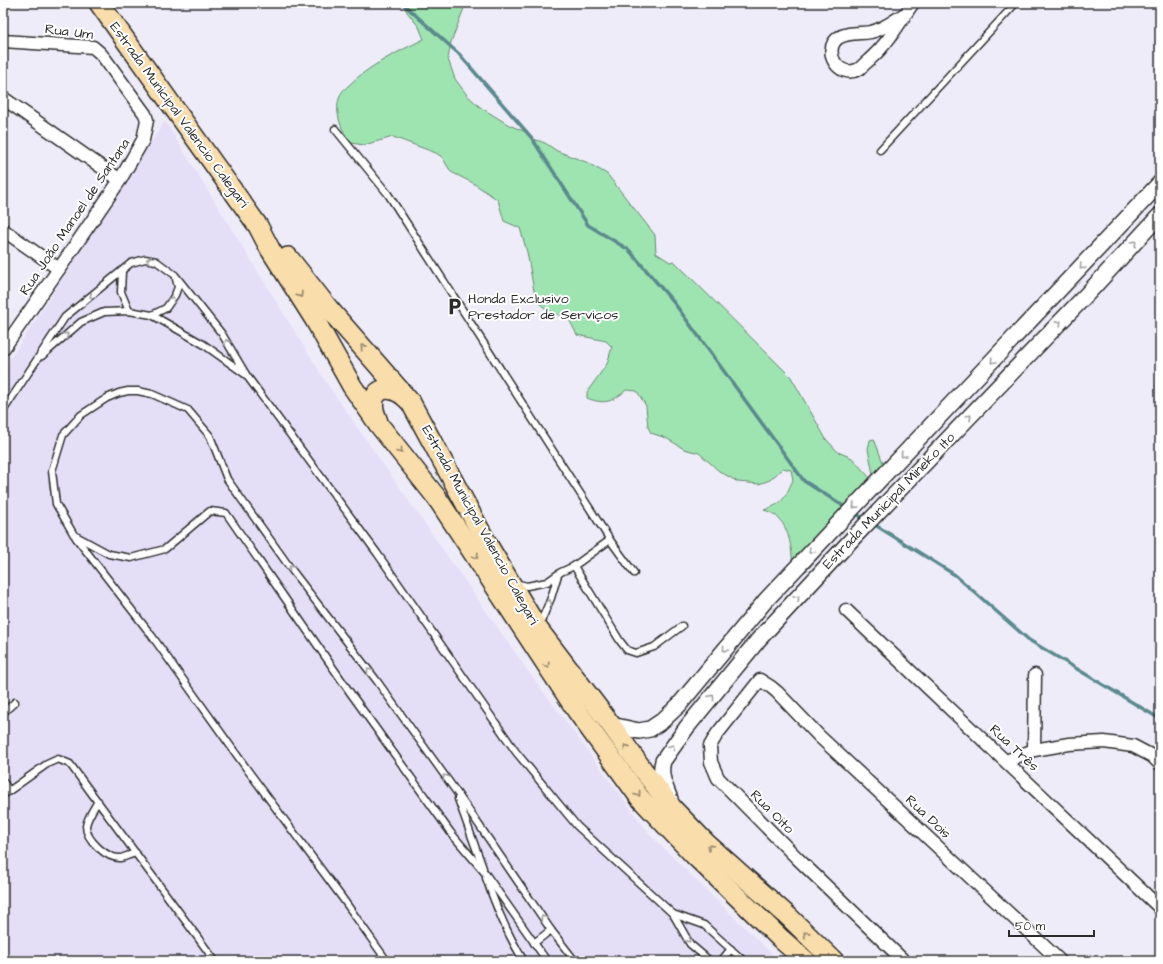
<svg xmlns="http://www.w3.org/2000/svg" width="1163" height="964" font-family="'Architects Daughter',sans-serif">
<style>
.built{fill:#e4def7}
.green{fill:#9ee4b1;stroke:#64886e}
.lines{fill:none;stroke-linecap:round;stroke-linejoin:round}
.stream{stroke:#5a8a8d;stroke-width:3.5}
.service-casing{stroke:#2b2b2b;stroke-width:9}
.minor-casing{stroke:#2b2b2b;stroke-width:15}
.tertiary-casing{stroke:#2b2b2b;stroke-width:18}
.primary-casing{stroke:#2b2b2b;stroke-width:22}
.service{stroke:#fff;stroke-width:6}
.minor{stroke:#fff;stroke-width:12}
.tertiary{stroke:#fff;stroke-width:15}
.primary{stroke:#f9ddab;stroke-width:19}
.oneway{stroke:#a0a0a0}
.oneway2{stroke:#92846b}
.labels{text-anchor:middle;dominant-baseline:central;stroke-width:4;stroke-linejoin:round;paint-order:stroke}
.street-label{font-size:14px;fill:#2b2b2b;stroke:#fff}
.poi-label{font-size:14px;fill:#2b2b2b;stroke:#fff;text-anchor:start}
</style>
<rect width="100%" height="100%" fill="#efecfa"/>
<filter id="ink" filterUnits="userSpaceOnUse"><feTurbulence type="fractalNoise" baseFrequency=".025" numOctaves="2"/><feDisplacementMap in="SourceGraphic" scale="8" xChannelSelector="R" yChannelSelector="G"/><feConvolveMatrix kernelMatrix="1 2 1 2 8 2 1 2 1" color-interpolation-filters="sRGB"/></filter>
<g filter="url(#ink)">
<!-- built -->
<polygon class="built" points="165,121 329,387 528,671 651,836 779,961 3,961 3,370"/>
<!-- green -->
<path class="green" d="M403,3H466L451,42L448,59L455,79L467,95L480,107L509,125L526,132L531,138L545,143L557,151L586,162L607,174L655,235L656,253L670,262L674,261L791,377L826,439L838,452L852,458L870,478L873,474L868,449L870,440L874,439L890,481L845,528L806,571L796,575L793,571C792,552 791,528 775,515C773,513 767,511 764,510C784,503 784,499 793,480L791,470L783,468L770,480L759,484L738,482L719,471L699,453L684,449L666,438L651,433L648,427L646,406L637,391L626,390C613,402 604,405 587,398V392L607,364L612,347L606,341L577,335L569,319L547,310L540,304L534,291L527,252L520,228L504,221L498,200L473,183L451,172L442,157L436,153L393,137L364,145L351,143C341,131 332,108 342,92C343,90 346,88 348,86C369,65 398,52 424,39L419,27L407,12Z"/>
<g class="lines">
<!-- stream -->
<g class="stream">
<polyline points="402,3 459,54 531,137 588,225 629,250 675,304 804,481 848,509"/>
<polyline points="853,512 865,519"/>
<polyline points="872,523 955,575 1029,640 1160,719"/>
</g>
<defs>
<g id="service">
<polyline points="335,129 388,194 610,540 634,573"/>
<polyline points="880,150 1015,4"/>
<polyline points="122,271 121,292 129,311"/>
<polyline points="152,315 166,308 175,295 178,287 176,279"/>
<polyline points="42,356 81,322 104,312 129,311 152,315 203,344 245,374"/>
<polyline points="3,411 65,317 131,263 145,259 156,261 175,275 222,334 247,376 377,553 516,752 577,826 673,914 690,944 710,961"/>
<polyline points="76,538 152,636 249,772 343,899 387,961"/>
<polyline points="574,566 620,641 627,650 636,653 654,647 682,626"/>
<polyline points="515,583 527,586 547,582 561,572 574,566 610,540"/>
<polyline points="539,626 551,598 558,575"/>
<polyline points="3,713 15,702"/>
<polyline points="3,781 9,791 3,795"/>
<polyline points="9,791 47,764 58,759 70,764 215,961"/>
<polyline points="458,799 483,868"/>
<path d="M98,801C94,808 87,818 86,826C86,840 107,859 121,858C125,857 131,854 136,853"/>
<path d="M486,878C496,907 508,936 524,961"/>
<polyline points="673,914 704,925 744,961"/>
<polyline points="534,943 551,930"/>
<polyline points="547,961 485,873 451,833 349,691 226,513 210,511 165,549 131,558 109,554 74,535 56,504 52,471 63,435 81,415 107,398 119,393 128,391 138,391 152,394 188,410 210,436 227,479 291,569 377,681 455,790 551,930 575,961"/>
<polyline points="721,961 731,949"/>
</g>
<g id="minor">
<path d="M906,13C895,20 884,29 871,32C861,34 848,31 838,38C822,50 838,80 859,69C862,67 865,63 868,61C872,57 877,53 881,48C893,35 903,17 913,3"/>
<polyline points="3,41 93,47 100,53 105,59 145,114 147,120 143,140 120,180 59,269 3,349"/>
<polyline points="3,98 120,180"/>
<polyline points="3,230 59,269"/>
<polyline points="846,610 1160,908"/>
<polyline points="1034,750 1035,675"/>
<polyline points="1006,761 1034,750 1069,744 1104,742 1133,746 1152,756 1160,764"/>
<polyline points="904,961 798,859 718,778 711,762 710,746 717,734 760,680 771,687 777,692 819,736 1060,961"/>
</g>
<g id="tertiary">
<polyline points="611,725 639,731 650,729 662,721 679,705 766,600 1160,183"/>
<path d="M670,799C665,786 659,775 663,761L687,727L759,639L854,537L1089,292L1160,215"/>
</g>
<g id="primary">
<polyline points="99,3 258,226 270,249 315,320 352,386 379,425 437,498 577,711 640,798 694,855 781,939 806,961"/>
<polyline points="288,257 329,309 411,403 489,547 538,629 611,725 643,770 673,809 706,843 789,917 834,961"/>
<path d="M378,422C377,419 375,414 374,410C370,386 392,384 406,398"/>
</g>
</defs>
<!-- service casing -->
<use href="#service" class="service-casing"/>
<!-- minor casing -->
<use href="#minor" class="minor-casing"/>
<!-- tertiary casing -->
<use href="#tertiary" class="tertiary-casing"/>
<!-- primary casing -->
<use href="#primary" class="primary-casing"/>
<!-- service -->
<use href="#service" class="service"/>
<!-- minor -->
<use href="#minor" class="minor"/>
<!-- tertiary -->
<use href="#tertiary" class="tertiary"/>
<!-- primary -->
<use href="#primary" class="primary"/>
</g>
<!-- one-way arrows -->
<defs><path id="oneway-chevron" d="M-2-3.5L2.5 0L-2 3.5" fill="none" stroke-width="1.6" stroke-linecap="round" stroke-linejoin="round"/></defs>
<g class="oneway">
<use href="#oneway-chevron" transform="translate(1134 243) rotate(-47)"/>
<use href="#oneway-chevron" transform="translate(149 260) rotate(-175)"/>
<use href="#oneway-chevron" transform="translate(1082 267) rotate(133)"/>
<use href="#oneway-chevron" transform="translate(92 296) rotate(141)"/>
<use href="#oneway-chevron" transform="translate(172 299) rotate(-56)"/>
<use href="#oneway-chevron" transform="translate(1059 323) rotate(-46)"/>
<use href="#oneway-chevron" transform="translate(66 335) rotate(-40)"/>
<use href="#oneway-chevron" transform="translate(227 342) rotate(-121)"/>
<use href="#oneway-chevron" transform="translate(993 361) rotate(133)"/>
<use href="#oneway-chevron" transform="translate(969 417) rotate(-46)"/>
<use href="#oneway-chevron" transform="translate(903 455) rotate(133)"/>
<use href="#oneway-chevron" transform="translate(855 506) rotate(134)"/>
<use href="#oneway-chevron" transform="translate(811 551) rotate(133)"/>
<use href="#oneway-chevron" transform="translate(291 568) rotate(-126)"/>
<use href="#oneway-chevron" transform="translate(797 598) rotate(-47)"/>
<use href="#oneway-chevron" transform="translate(549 602) rotate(-69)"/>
<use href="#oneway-chevron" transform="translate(725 649) rotate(130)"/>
<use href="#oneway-chevron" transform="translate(369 671) rotate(-127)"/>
<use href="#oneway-chevron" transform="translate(712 697) rotate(-51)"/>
<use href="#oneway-chevron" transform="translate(672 747) rotate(-53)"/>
<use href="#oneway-chevron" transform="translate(445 777) rotate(-126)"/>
<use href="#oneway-chevron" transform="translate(543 918) rotate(-125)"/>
<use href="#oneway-chevron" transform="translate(688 940) rotate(56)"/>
</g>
<g class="oneway2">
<use href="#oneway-chevron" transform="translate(300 295) rotate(57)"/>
<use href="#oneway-chevron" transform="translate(363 347) rotate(-132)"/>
<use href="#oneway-chevron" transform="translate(400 451) rotate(52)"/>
<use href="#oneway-chevron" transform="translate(476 556) rotate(57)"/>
<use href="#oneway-chevron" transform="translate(547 665) rotate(57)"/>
<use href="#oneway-chevron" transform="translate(626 747) rotate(-125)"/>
<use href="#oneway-chevron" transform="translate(638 794) rotate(53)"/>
<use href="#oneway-chevron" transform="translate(710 847) rotate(-138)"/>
<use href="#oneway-chevron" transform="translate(806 934) rotate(-136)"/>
</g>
</g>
<!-- icons -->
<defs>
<symbol id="parking-bare" viewBox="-9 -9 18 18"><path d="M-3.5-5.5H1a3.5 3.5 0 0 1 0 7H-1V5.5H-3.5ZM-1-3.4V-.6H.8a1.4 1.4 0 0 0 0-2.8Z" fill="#2b2b2b" stroke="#fff" stroke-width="2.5" paint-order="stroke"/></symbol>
</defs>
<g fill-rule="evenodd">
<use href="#parking-bare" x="442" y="294" width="25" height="25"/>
</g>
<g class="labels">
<!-- street labels -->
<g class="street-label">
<text transform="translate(69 32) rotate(7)">Rua Um</text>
<text transform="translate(179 115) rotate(54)">Estrada Municipal Valencio Calegari</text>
<text transform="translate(75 217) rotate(-56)">Rua João Manoel de Santana</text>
<text transform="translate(889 501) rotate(-46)">Estrada Municipal Mineko Ito</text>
<text transform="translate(480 525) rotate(61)">Estrada Municipal Valencio Calegari</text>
<text transform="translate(1014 748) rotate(43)">Rua Três</text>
<text transform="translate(772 812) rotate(45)">Rua Oito</text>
<text transform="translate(928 817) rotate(43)">Rua Dois</text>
</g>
<!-- poi labels -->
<g class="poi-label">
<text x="468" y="299">Honda Exclusivo<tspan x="468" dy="16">Prestador de Serviços</tspan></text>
</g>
</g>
<!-- margin -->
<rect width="1163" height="964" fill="none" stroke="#fff" stroke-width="16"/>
<rect x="8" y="8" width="1147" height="948" fill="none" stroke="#2b2b2b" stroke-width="1.5" filter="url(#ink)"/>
<!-- scale -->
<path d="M1009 930v6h85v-6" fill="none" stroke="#2b2b2b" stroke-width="2"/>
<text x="1015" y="930" font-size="12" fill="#2b2b2b" stroke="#ffffff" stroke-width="3" paint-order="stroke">50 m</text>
</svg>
